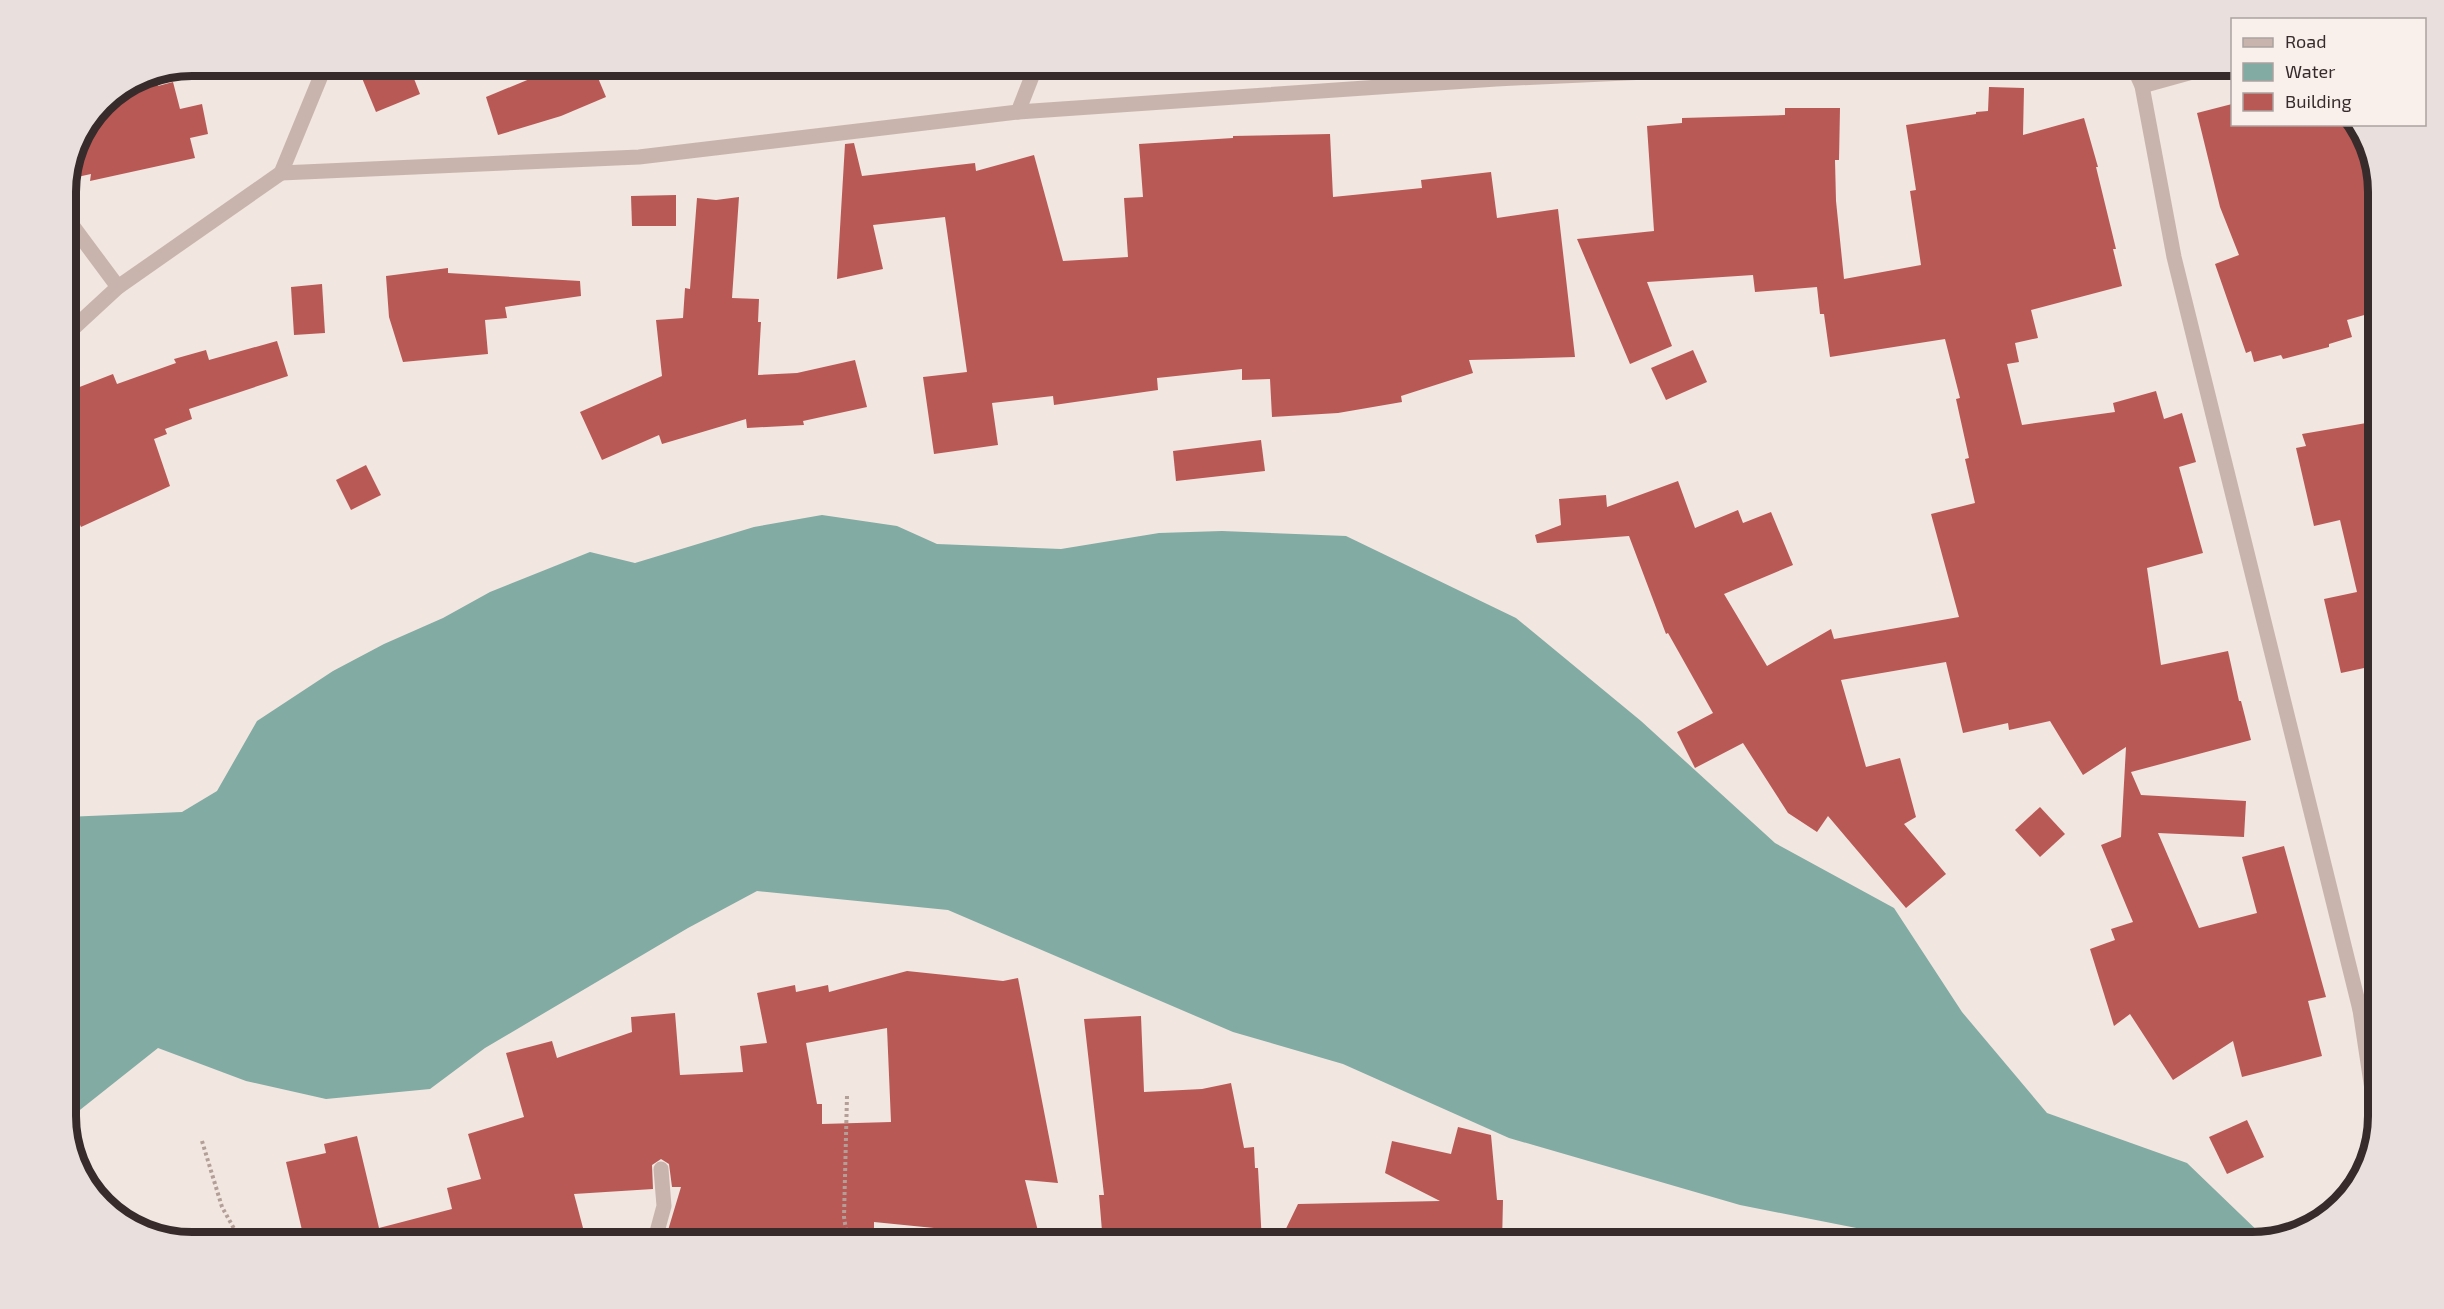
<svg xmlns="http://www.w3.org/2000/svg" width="2444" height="1309" font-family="'Exo 2',sans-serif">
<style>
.water{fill:#82aba4}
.building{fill:#b95956;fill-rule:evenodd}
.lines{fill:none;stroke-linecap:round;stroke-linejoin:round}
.path{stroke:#b39e98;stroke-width:4;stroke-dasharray:3 3;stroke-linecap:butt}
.service{stroke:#c8b4ad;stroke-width:15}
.minor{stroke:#c8b4ad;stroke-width:15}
.rim{fill:none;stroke:#372c2b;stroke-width:8}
</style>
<rect width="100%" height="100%" fill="#f1e6e0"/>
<!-- water -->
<polygon class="water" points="822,515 897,526 937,544 1061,549 1159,533 1222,531 1346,536 1516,618 1641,721 1775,843 1894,908 1962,1012 2047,1113 2187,1163 2266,1239 2252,1243 1920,1243 1917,1240 1740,1205 1509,1138 1343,1064 1233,1032 948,910 757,891 688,928 485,1048 430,1089 326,1099 246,1081 158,1048 66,1121 66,817 182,812 217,791 257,721 333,671 384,644 443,618 490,592 590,552 635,563 754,527"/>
<!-- building -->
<g class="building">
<polygon points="357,66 409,66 420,94 376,112"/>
<polygon points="561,66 593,66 606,97 561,116 498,135 486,97"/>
<polygon points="154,73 158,86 173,82 180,109 202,104 208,134 190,138 195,158 90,181 91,174 68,179 76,144 103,103 144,75"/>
<polygon points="1989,87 2024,88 2023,135 2084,118 2098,167 2096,167 2116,249 2113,249 2122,286 2031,310 2038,338 2015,343 2019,362 2007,364 2022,425 2115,412 2113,403 2156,391 2164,419 2182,413 2196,462 2179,467 2203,553 2147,568 2161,665 2228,651 2239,701 2241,701 2251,740 2131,772 2141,795 2246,801 2244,837 2158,833 2199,928 2257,913 2242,857 2284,846 2326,997 2308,1001 2322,1056 2242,1077 2233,1041 2173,1080 2130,1014 2114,1026 2090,949 2115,940 2111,929 2133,922 2101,845 2121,837 2126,747 2083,775 2050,721 2009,730 2008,723 1963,733 1946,662 1841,680 1866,767 1900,758 1916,817 1904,824 1946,874 1906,908 1828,816 1817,832 1788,813 1743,743 1695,768 1677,732 1713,713 1668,633 1666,634 1629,536 1537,543 1535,535 1561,525 1559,499 1606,495 1607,507 1678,481 1695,528 1738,510 1743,523 1771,512 1793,565 1724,594 1767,666 1831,629 1834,639 1959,617 1931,514 1975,503 1965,459 1969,458 1956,399 1960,398 1945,339 1830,357 1824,314 1820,314 1817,287 1755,292 1753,275 1647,282 1672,346 1630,364 1577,239 1654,231 1647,126 1682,123 1682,118 1785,115 1785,108 1840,108 1839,160 1835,160 1836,201 1844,279 1921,265 1910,191 1916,190 1906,125 1976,114 1976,112 1988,111"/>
<polygon points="2232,104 2232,124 2352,124 2363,162 2378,197 2378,311 2347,320 2352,337 2329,344 2329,347 2283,359 2281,355 2254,362 2251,351 2246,353 2215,264 2239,255 2220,207 2197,113"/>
<polygon points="1330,134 1333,197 1422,188 1421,180 1491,172 1497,218 1558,209 1575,357 1469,360 1473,373 1401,396 1402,402 1338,413 1272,417 1270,379 1242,380 1242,369 1157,378 1158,390 1054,405 1053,396 992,403 998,445 934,454 923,377 967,372 945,217 873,225 883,269 837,279 845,144 854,143 862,176 975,163 976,171 1034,155 1063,261 1128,257 1124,198 1143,197 1139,144 1233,138 1233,136"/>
<polygon points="676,195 676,226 632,226 631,196"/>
<polygon points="739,197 732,298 759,299 758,322 761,322 758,375 797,373 855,360 867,407 803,421 804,425 747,428 746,419 662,444 659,435 602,460 580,412 662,376 656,320 683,318 685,288 690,289 697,198 716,200"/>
<polygon points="448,268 448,273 580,281 581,296 505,307 507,318 485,320 488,354 403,362 389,317 386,276"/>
<polygon points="322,284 325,333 294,335 291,287"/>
<polygon points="277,341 288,376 189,409 192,419 165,429 167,434 154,439 170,486 81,527 66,494 66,399 79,395 77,388 113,374 117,384 176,363 174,359 206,350 209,360"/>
<polygon points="1693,350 1707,382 1666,400 1651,368"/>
<polygon points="2378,421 2378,665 2341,673 2324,599 2357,592 2340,520 2314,526 2296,448 2306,446 2302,434"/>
<polygon points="1261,440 1265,471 1176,481 1173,451"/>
<polygon points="366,465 381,495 351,510 336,480"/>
<polygon points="2040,807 2065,834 2040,857 2015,830"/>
<path d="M907,971L1003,981L1018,978L1058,1183L1025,1180L1041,1243H944V1229L874,1222V1243H780L782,1233L666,1237L681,1187H672L669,1164L661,1159L652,1165L653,1189L574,1194L587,1243H305L286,1162L326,1153L324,1144L357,1136L379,1228L452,1209L447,1188L481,1179L468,1134L524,1117L506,1053L552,1041L557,1058L632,1032L631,1017L675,1013L680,1075L743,1072L740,1046L767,1043L757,993L795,985L796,992L828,985L829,992ZM887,1028L891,1122L822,1124V1104H817L806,1043Z"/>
<polygon points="1141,1016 1144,1092 1202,1089 1231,1083 1244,1148 1254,1147 1255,1168 1258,1168 1262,1243 1103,1243 1099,1195 1104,1195 1084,1019"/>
<polygon points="2247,1120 2264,1157 2227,1174 2209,1137"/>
<polygon points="1458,1127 1491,1135 1497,1200 1503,1200 1502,1243 1279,1243 1298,1204 1440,1201 1385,1173 1392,1141 1451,1154"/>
</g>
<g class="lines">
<!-- path -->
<g class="path">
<polyline points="847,1096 844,1217 848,1243"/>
<polyline points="202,1141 222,1207 242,1243"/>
</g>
<!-- service -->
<polyline class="service" points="654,1243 664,1206 661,1169"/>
<!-- minor -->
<g class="minor">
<polyline points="2133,66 2142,86 2174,257 2360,1010 2377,1123"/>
<polyline points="2142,86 2214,66"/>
<polyline points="1018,112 1036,66"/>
<polyline points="281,173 639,157 1018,112 1496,79 1775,66"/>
<polyline points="66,217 118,287"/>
<polyline points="66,335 118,287 281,173 325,66"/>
<polyline points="2360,1010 2378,992"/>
</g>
</g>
<!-- crop -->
<path d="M0 0H2444V1309H0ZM192 76H2252A116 116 0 0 1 2368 192V1116A116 116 0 0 1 2252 1232H192A116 116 0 0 1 76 1116V192A116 116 0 0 1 192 76Z" fill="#e9e0dd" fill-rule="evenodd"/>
<path class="rim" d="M192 76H2252A116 116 0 0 1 2368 192V1116A116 116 0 0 1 2252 1232H192A116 116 0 0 1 76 1116V192A116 116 0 0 1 192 76Z"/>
<!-- legend -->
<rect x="2231" y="18" width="195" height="108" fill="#f9f0ec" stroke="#aba29f" stroke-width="1.5"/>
<rect x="2243" y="38" width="30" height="9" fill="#c8b4ad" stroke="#aba29f" stroke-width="1.5"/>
<text x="2285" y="48" font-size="18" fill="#372c2b">Road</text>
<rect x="2243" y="63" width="30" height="18" fill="#82aba4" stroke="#aba29f" stroke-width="1.5"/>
<text x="2285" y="78" font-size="18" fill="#372c2b">Water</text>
<rect x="2243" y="93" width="30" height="18" fill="#b95956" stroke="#aba29f" stroke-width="1.5"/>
<text x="2285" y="108" font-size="18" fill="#372c2b">Building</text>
</svg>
